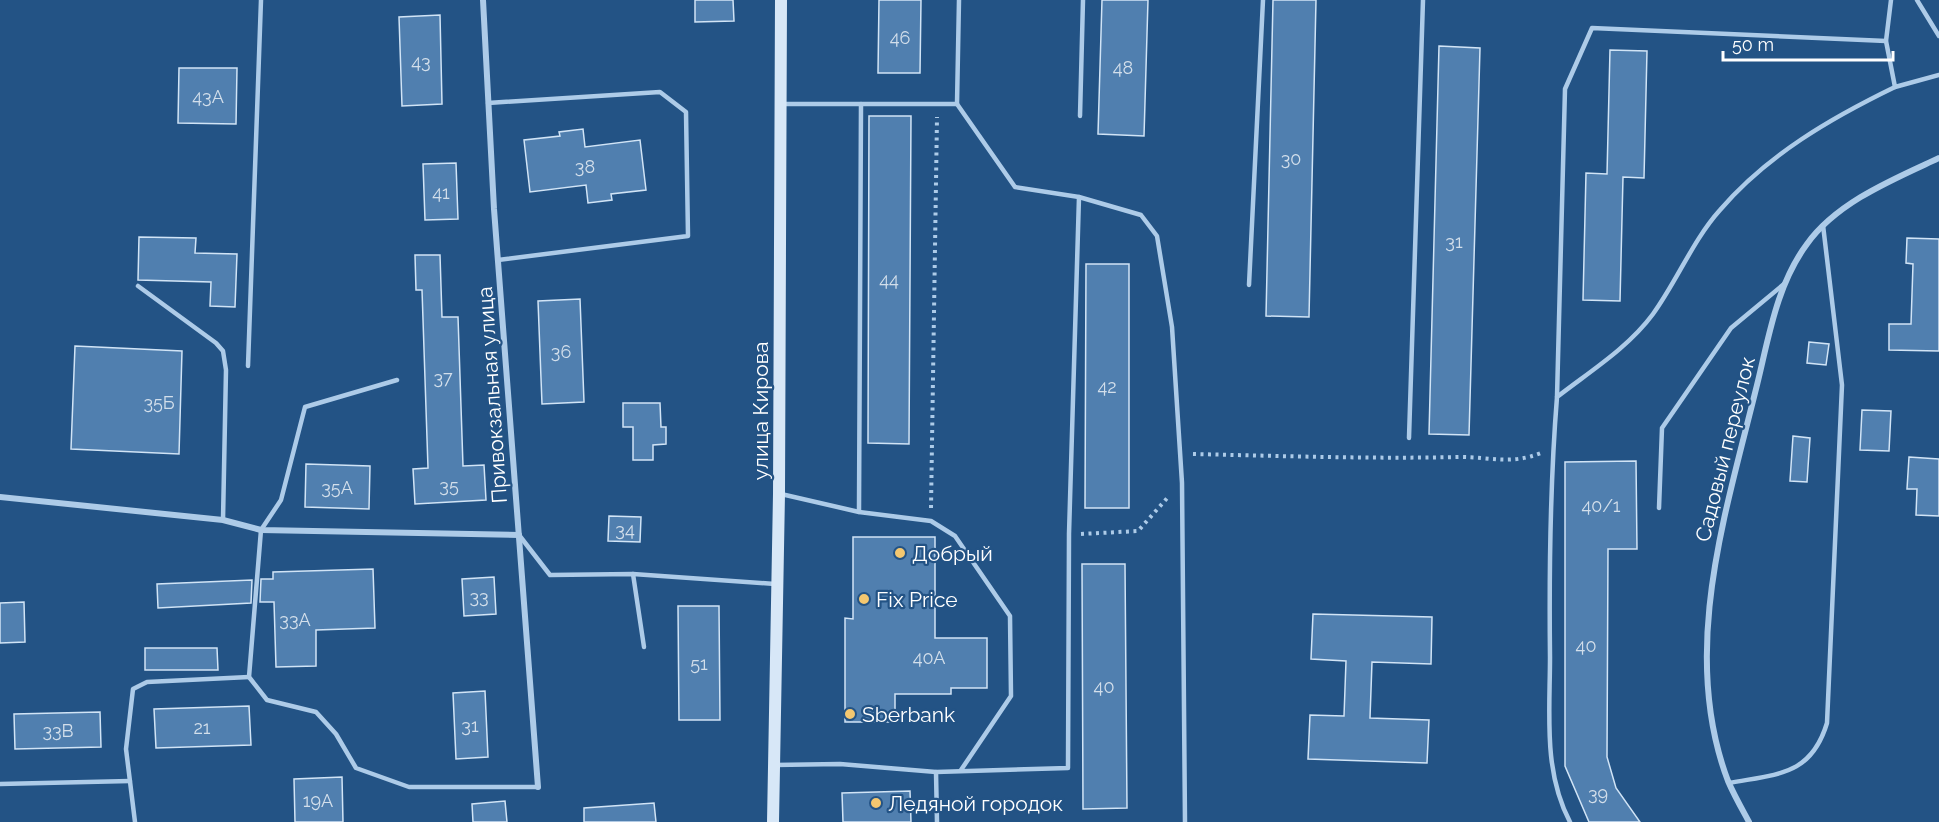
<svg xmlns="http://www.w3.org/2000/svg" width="1939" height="822" font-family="Raleway,sans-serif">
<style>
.building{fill:#507faf;stroke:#d1e4f6;stroke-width:1.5}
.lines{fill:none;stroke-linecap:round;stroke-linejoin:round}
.path{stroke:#adcbe8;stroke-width:4;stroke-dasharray:3 4.5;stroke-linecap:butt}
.lane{stroke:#adcbe8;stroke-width:4.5}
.street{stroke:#adcbe8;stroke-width:6}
.secondary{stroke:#d7e7f7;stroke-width:12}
.poi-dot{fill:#f3c770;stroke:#235385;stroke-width:2}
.labels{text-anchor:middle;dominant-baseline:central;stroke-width:4.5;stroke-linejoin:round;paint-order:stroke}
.number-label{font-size:18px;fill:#d3dfeb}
.street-label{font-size:21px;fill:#fff;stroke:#235385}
.poi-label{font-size:21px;fill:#fff;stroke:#235385;text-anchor:start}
</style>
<rect width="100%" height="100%" fill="#235385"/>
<!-- building -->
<g class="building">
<polygon points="695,0 733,0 734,21 695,22"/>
<polygon points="879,0 921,0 920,73 878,73"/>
<polygon points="1102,0 1148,0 1144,136 1098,134"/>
<polygon points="1273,0 1316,0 1309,317 1266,316"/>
<polygon points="440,15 442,104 402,106 399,17"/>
<polygon points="1439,46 1480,48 1469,435 1429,434"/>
<polygon points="1610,50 1647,51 1644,178 1623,177 1620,301 1583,300 1586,173 1607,174"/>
<polygon points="179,68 237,68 236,124 178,123"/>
<polygon points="869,116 911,116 909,444 868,443"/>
<polygon points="583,129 585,147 640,140 646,190 611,194 612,200 588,203 586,185 530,192 524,140 560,136 559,132"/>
<polygon points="456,163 458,219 425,220 423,164"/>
<polygon points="139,237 196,238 195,253 237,254 235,307 210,306 211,282 138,280"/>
<polygon points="1907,238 1939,239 1939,351 1889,350 1889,324 1911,324 1913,264 1906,263"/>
<polygon points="415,255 440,255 442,317 458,317 463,466 484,465 486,500 415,504 413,469 428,468 422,290 416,290"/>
<polygon points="1086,264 1129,264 1129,508 1085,508"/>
<polygon points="580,299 584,402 542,404 538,301"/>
<polygon points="1809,342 1829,344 1826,365 1807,363"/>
<polygon points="75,346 182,351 179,454 71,449"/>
<polygon points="623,403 660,403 661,427 666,427 666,444 653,445 653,460 633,460 633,427 623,427"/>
<polygon points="1862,410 1891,411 1889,451 1860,450"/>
<polygon points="1793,436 1810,438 1807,482 1790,481"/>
<polygon points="1909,457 1939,459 1939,516 1916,515 1917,489 1907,489"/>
<polygon points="1636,461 1637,549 1608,549 1607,757 1616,788 1640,822 1589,822 1565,766 1565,462"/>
<polygon points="306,464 370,466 369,509 305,507"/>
<polygon points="609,516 641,517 640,542 608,541"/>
<polygon points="853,537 935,537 935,638 987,638 987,688 951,688 951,694 895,694 895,722 845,722 845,618 853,619"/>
<polygon points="1082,564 1125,564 1127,808 1083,809"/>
<polygon points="373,569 375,628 316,630 316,666 276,667 274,602 260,602 261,579 273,579 273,572"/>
<polygon points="494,577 496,614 464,616 462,579"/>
<polygon points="252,580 251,603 158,608 157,584"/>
<polygon points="24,602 25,642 0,643 0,603"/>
<polygon points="678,606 719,606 720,720 679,720"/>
<polygon points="1313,614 1432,617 1431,664 1372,662 1370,718 1429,720 1427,763 1308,759 1310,715 1344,716 1346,661 1311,659"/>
<polygon points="145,648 217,648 218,670 145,670"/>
<polygon points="485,691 488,757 456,759 453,693"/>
<polygon points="249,706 251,745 156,748 154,709"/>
<polygon points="100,712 101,747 15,749 14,714"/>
<polygon points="342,777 343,822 295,822 294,779"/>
<polygon points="910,791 911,822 843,822 842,793"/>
<polygon points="505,801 507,822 473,822 472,804"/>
<polygon points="654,803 656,822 584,822 584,808"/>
</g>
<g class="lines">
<!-- path -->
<g class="path">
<path d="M1193,454C1282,456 1371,459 1460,457C1491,457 1510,465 1541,453"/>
<polyline points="931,508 937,117"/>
<polyline points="1081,534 1138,531 1169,496"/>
</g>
<!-- lane -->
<g class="lane">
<polyline points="1891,0 1886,41 1895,87 1939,75"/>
<polyline points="1917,0 1939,36"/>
<polyline points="488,103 660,92 686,112 688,236 498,260"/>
<polyline points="783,104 957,104 959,0"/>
<polyline points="957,104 1015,187 1079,197 1141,215 1157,236 1172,327 1182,483 1185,822"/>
<polyline points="1080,116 1083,0"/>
<polyline points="1249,285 1263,0"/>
<polyline points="138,286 216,343 223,351 226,370 223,520"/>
<polyline points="248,366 261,0"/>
<polyline points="397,380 305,407 281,500 261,530 249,677 267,700 316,712 336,734 356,768 409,787 538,787"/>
<polyline points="1557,397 1565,89 1592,28 1886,41"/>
<polyline points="1409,438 1423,0"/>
<polyline points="781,494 859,512 931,521 955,536 1010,616 1011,696 961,770"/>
<polyline points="1659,508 1662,428 1731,328 1784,284"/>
<polyline points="859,512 861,104"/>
<polyline points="519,535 550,575 633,574 775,584"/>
<polyline points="633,574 644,647"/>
<polyline points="774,765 840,764 936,772 1068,768 1069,534 1079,197"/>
<polyline points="936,772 937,822"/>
<path d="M1729,783C1777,774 1811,776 1827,723L1842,385L1823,225"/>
<polyline points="0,784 130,781"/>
<polyline points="135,822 126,749 133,689 147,682 249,677"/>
<path d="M1570,822C1543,771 1550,713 1550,657C1549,570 1550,484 1557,397C1589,372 1628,348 1653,314C1677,281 1693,240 1720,210C1767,155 1831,118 1895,87"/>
</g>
<!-- street -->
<g class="street">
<polyline points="483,0 494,209 538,787"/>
<polyline points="0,497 223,520 261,530 519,535"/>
<path d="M1749,822C1742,809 1734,795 1728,781C1680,655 1724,518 1755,393C1768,343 1775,287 1807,244C1837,202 1894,179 1939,158"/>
</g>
<!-- secondary -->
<polyline class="secondary" points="773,822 779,494 781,0"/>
</g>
<!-- markers -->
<g class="poi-dot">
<circle cx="900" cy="553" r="6"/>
<circle cx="864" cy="599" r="6"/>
<circle cx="850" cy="714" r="6"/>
<circle cx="876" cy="803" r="6"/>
</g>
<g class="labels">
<!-- number labels -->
<g class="number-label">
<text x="900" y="37">46</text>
<text x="421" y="61">43</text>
<text x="1123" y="67">48</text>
<text x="208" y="96">43А</text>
<text x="1291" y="158">30</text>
<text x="585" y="166">38</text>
<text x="441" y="192">41</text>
<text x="1454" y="241">31</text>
<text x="889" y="279">44</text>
<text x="561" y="351">36</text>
<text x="443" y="377">37</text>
<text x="1107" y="386">42</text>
<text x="159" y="402">35Б</text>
<text x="449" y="485">35</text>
<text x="337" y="487">35А</text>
<text x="1601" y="505">40/1</text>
<text x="625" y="529">34</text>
<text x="479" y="596">33</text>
<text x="295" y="619">33А</text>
<text x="1586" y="645">40</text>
<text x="929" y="657">40А</text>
<text x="699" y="663">51</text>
<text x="1104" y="686">40</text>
<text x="470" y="725">31</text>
<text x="202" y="727">21</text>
<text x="58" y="730">33В</text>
<text x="1598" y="793">39</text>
<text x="318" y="800">19А</text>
</g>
<!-- street labels -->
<g class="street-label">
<text transform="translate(492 395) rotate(-94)">Привокзальная улица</text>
<text transform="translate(760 411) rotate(-90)">улица Кирова</text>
<text transform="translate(1725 449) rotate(-76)">Садовый переулок</text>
</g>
<!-- poi labels -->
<g class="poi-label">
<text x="912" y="553">Добрый</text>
<text x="876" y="599">Fix Price</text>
<text x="862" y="714">Sberbank</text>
<text x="888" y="803">Ледяной городок</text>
</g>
</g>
<!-- scale -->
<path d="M1723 51v9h170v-9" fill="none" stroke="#ffffff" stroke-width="3"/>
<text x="1732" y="51" font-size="18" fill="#ffffff" stroke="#235385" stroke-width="4.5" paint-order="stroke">50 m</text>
</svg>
